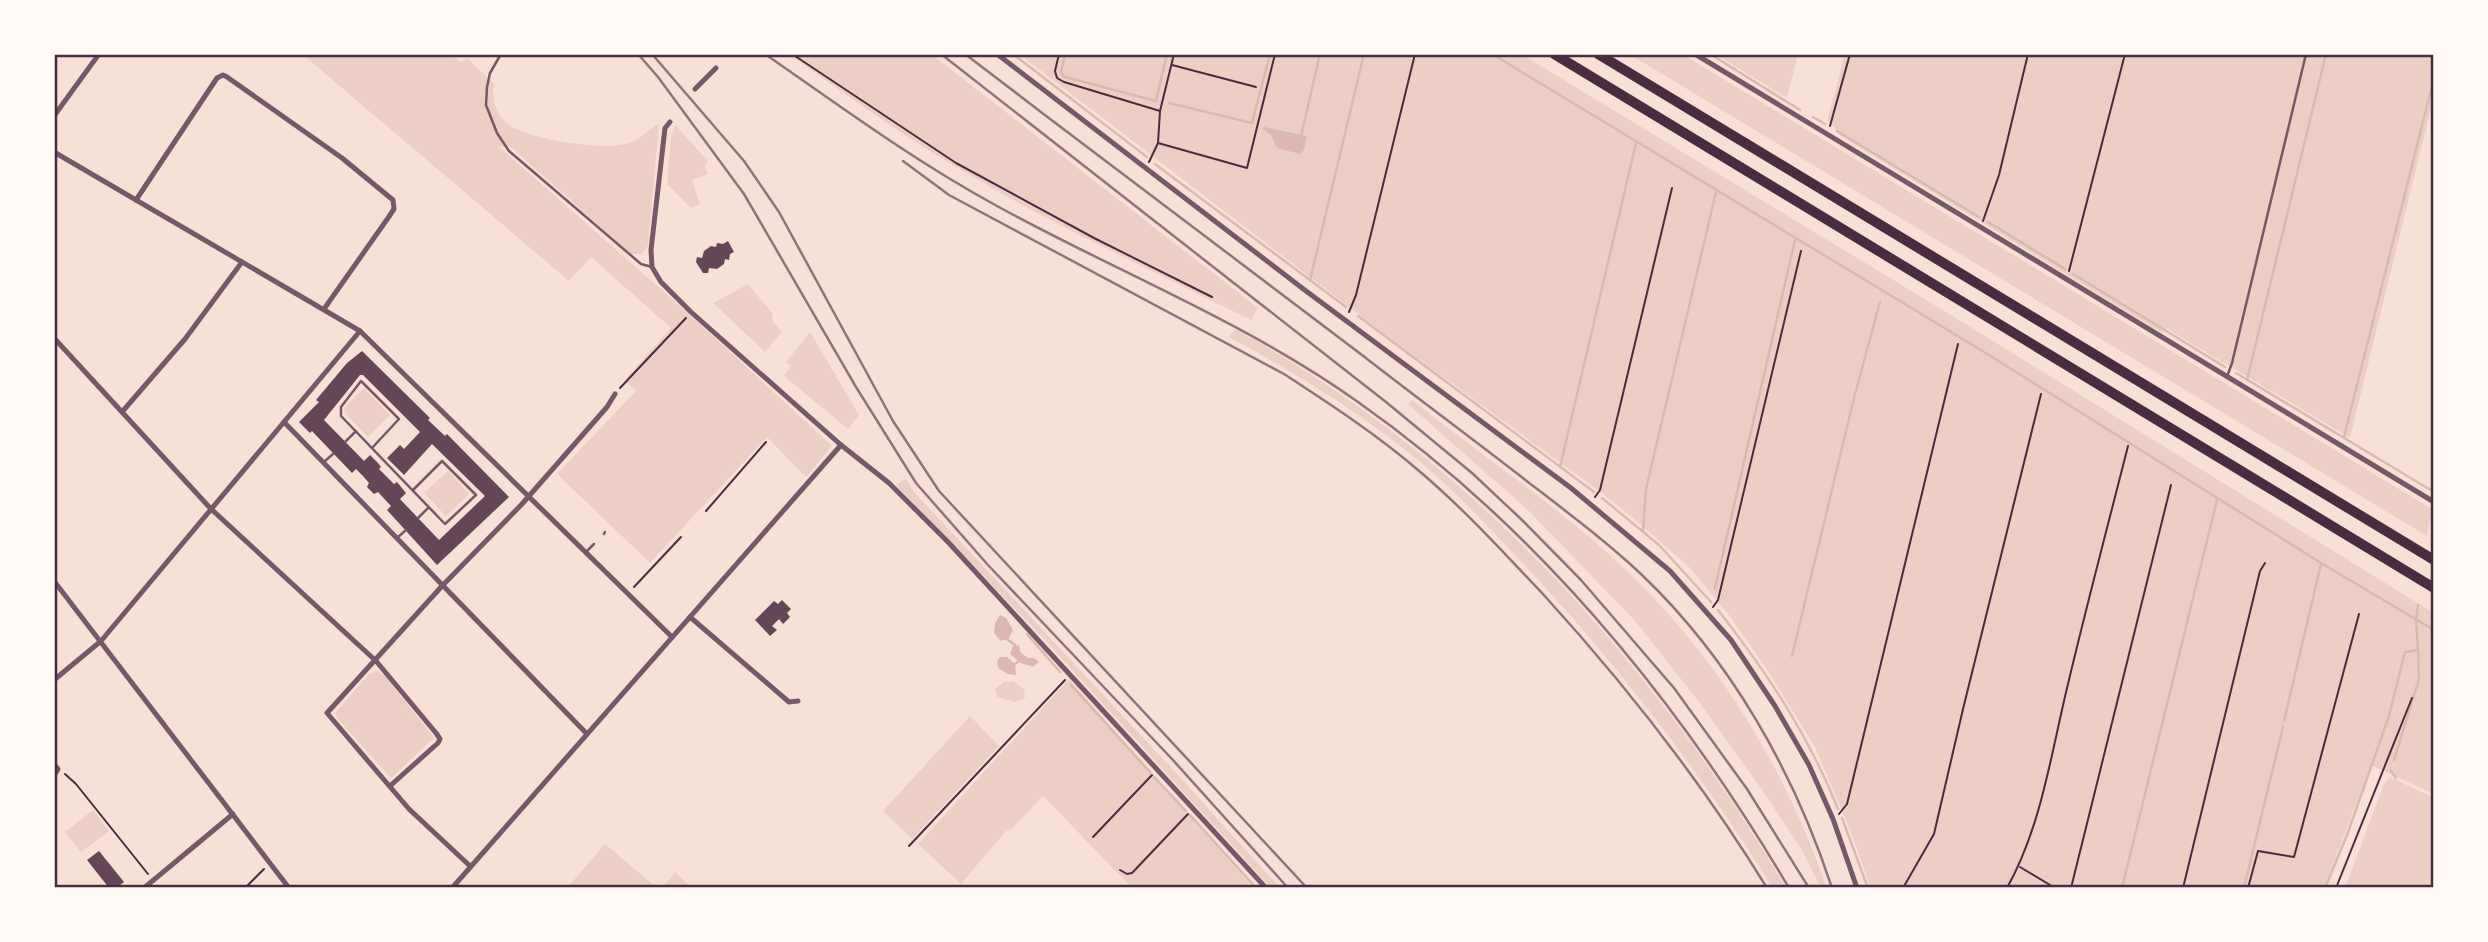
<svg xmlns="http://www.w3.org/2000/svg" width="2488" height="942" font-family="'Public Sans',sans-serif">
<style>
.green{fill:#ebcfc5}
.water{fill:#dcb8b0}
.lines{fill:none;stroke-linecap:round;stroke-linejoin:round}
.stream{stroke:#dcb8b0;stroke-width:2.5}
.building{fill:#644757;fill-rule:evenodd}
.path{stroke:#4a2c40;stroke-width:2}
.service{stroke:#755966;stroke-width:2.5}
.minor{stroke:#755966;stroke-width:5}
.motorway{stroke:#4a2c40;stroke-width:10}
.rail{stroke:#8f747c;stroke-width:2.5}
.neatline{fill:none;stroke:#4a2c40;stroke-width:2.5}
</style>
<rect width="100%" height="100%" fill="#f7e1d7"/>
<!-- green -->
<g class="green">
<path d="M302,54H451L461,63L467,58L494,84C491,100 496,116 511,126C533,140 607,152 632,142C641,138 650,129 659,123L648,246L641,254H631L511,147L498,146L687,312L832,446L806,477L767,437L650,563L557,474L636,391L625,380L671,328L591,257L569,281Z"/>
<path d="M789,54H931L1258,308L1251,320C1149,269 1045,222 948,162C893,129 841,91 789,54Z"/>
<polygon points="1019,54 1521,54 1933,304 2434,613 2434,794 2371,765 2324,888 1871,888 1850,830 1815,747 1768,671 1729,615 1689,567 1639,523 1595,488 1391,339"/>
<polygon points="1629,54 1682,54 2432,509 2427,536"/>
<polygon points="1715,54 1798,54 1787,98"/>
<polygon points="1845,54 2434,54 2434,96 2350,438 2167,329 2162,333 1836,133 1835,127 1827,121"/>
<polygon points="675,125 708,161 705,165 708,174 692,180 700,204 691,208 667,184 671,137"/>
<polygon points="748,284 772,313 773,322 782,332 765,352 713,303"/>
<path d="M1235,329C1469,458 1651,659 1786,888H1773C1702,775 1623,671 1532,573C1496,535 1460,495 1419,461C1361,413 1296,373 1229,337Z"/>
<polygon points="810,332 859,415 848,429 784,376 791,366 786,362"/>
<polygon points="364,388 390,415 368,437 345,413 344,408"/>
<path d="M1412,400C1482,456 1559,507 1624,568C1717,656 1785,768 1827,888H1821L1801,849L1763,791L1699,702L1636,622L1529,511L1408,404Z"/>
<polygon points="448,471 469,494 446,516 424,493"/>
<polygon points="906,479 915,493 1179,776 1280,888 1271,888 1043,638 896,485"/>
<polygon points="377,671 385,676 434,738 391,778 338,719 335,713 369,674"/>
<polygon points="1069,679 1253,888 1132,888 1043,796 1011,830 1006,831 961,884 918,844"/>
<polygon points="1013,681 1024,689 1025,698 1015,702 997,697 995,689 1004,682"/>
<polygon points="970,716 999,746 912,839 883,811"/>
<polygon points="2390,777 2434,798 2434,888 2345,888 2384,784"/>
<polygon points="93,810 109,831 81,852 65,832"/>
<polygon points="605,844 657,888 567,888"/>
<polygon points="675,872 692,888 662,888"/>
</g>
<!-- water -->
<g class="water">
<polygon points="1264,127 1307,136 1304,150 1300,154 1277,148 1271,135 1263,129"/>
<polygon points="1000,615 1006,618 1013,630 1009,638 1001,641 994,633 995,623"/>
<polygon points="1019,645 1020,652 1028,658 1034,658 1039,662 1033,667 1021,663 1010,654 1013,646"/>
<polygon points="1000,657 1007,657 1015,664 1016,675 1008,674 998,668 997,661"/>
</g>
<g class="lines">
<!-- stream -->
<g class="stream">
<polyline points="1013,54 1147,157"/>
<polyline points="1065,54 1061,73 1065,77 1156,101 1167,54"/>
<polyline points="1492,54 1989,355 2321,563 2434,630"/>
<polyline points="1710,54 1800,110"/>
<polyline points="1169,103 1252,123 1270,54"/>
<polyline points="1813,117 1825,124"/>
<polyline points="1837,131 1979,217"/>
<polyline points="1301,136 1320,54"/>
<polyline points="1155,164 1346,307"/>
<polyline points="1988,222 2065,269"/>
<polyline points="2073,274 2225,367"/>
<polyline points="1310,280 1364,54"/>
<polyline points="1358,316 1594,492"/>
<polyline points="2236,373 2434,492"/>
<polyline points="2247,380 2326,54"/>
<polyline points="2344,437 2434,78"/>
<polyline points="1560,467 1636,143"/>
<polyline points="1602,498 1659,545 1711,602"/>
<polyline points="1643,531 1646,489 1716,192"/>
<polyline points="1715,588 1795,240"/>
<path d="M1718,610C1768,674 1808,734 1838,809"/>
<polyline points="1027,634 1060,672"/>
<polyline points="1007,639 1015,645"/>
<polyline points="1792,656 1854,398 1880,302"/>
<polyline points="1015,664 1019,661"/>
<polyline points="1071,685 1150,772"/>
<polyline points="2284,721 2321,564"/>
<polyline points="2394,760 2419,679 2418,650"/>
<polyline points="2391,771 2396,778"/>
<polyline points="1154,777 1186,811"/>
<polyline points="1190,815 1256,888"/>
<polyline points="1842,818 1868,888"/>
<polyline points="2122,888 2217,500"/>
<polyline points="2244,888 2283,727"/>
<polyline points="2325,888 2347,835 2389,716 2405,652 2418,650 2416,620 2418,605"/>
</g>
</g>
<!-- building -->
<g class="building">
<polygon points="728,241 734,252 730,254 729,260 725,259 724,264 717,269 709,268 708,273 703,273 696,262 697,257 702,258 704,251 711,246 716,247 717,243 723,244"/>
<path d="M362,351L430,418L428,420L445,436L447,434L509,497L437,565L387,510L391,506L378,492L374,494L367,487L369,483L362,475L356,469L352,473L312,431L310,433L299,422L319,402L316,400L347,363ZM360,375H363L420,432L404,449L400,445L387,458L404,475L432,444L485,496L439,540L400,499L406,493L397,482L394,484L379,469L381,467L378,463L370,455L364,461L324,420Z"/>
<polygon points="782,600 791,609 787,613 790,617 783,624 779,619 772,626 777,630 770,636 755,620 774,601 778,604"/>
<polygon points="99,851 124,882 116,888 109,888 87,860"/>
</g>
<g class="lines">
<!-- path -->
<g class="path">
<polyline points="792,54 956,163 1094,238 1212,297"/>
<polyline points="1059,54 1055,71 1057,78 1064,82 1160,111"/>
<polyline points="1172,65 1256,87"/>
<polyline points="1830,126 1850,54"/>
<polyline points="1158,143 1247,168 1275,54"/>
<polyline points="1149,162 1158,143 1160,111 1174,54"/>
<polyline points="1983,221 1999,175 2028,54"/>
<polyline points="2069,271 2125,54"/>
<polyline points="1349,312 1356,295 1415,54"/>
<polyline points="620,388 686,318"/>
<polyline points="1595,497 1600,490 1672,188"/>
<polyline points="706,511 766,442"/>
<polyline points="634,587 681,537"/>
<polyline points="1713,607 1718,600 1801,251"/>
<polyline points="65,774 76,784 148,874"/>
<polyline points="1839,814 1847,804 1958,344"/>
<polyline points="1093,837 1152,775"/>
<polyline points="909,846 1065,680"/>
<polyline points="2020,867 2055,888"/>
<polyline points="1120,870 1127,874 1132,873 1188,814"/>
<polyline points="245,888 264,869"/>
<polyline points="1903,888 1934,834 1963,709 2041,394"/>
<path d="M2007,888C2042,825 2051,753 2068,684C2087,604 2108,525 2128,446"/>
<polyline points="2071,888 2171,485"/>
<polyline points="2183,888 2260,571 2265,563"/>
<polyline points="2248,888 2258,851 2294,857 2359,614"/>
<polyline points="2336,888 2412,698"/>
</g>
<!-- service -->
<g class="service">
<polyline points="501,54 490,73 487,87 486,105 497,133 509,151 641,264 652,267"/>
<polyline points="2228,374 2232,363 2306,54"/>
<polyline points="345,442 356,431"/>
<polyline points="372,448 399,419 361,381 341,407 341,416 445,524 476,495 442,461 413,490"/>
<polyline points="325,461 333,454"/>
<polyline points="418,518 428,508"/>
<polyline points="604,534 605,532"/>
<polyline points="397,538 406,530"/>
<polyline points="587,551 594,544"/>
</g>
<!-- minor -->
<g class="minor">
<polyline points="997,54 1306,291 1571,488 1670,571 1731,640 1775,706 1809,765 1833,819 1857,888"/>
<polyline points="1695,54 2434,502"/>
<polyline points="695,89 716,68"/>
<polyline points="54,116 99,54"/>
<polyline points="670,122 665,128 651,250 652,267 661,282 691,312 841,445 889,483 948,542 1266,888"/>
<polyline points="54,152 360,331 672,637"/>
<polyline points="136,200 217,78 223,75 227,77 342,158 393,200 394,209 388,218 324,309"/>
<polyline points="54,338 211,509 376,661 436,733 440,739 438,743 390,786"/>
<polyline points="122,412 185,339 242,262"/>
<polyline points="284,422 587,734"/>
<polyline points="54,581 289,888"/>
<polyline points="690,617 789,702 798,701"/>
<polyline points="54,680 101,641 360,331"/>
<polyline points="54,764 58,769 54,776"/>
<polyline points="470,866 409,809 327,713 442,586 522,504 607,407 615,394"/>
<polyline points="144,888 233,814"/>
<polyline points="452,888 841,445"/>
</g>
<!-- motorway -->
<g class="motorway">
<polyline points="1554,54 2434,588"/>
<polyline points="1598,54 2434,560"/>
</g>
<!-- rail -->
<g class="rail">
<polyline points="638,54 658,77 744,194 856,387 916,483 988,565 1172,759 1288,888"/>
<polyline points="652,54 744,161 779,212 893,421 939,491 1307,888"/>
<path d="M765,54C841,107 916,162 997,206C1117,272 1246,322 1358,402C1537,528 1678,700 1789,888"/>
<polyline points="941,54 1386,402 1472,473 1522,520 1581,580 1674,688 1747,789 1809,888"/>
<path d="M965,54C1097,155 1230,255 1362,355C1417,398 1473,439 1528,482C1567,512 1607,542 1642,575C1731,660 1794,772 1832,888"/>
<path d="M903,161L949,195L1284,374C1330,404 1376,434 1418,470C1462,507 1502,551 1542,593C1626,685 1702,782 1767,888"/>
</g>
</g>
<!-- border -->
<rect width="2488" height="942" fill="none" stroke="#fffaf5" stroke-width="112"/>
<rect x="56" y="56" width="2376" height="830" class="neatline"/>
</svg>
